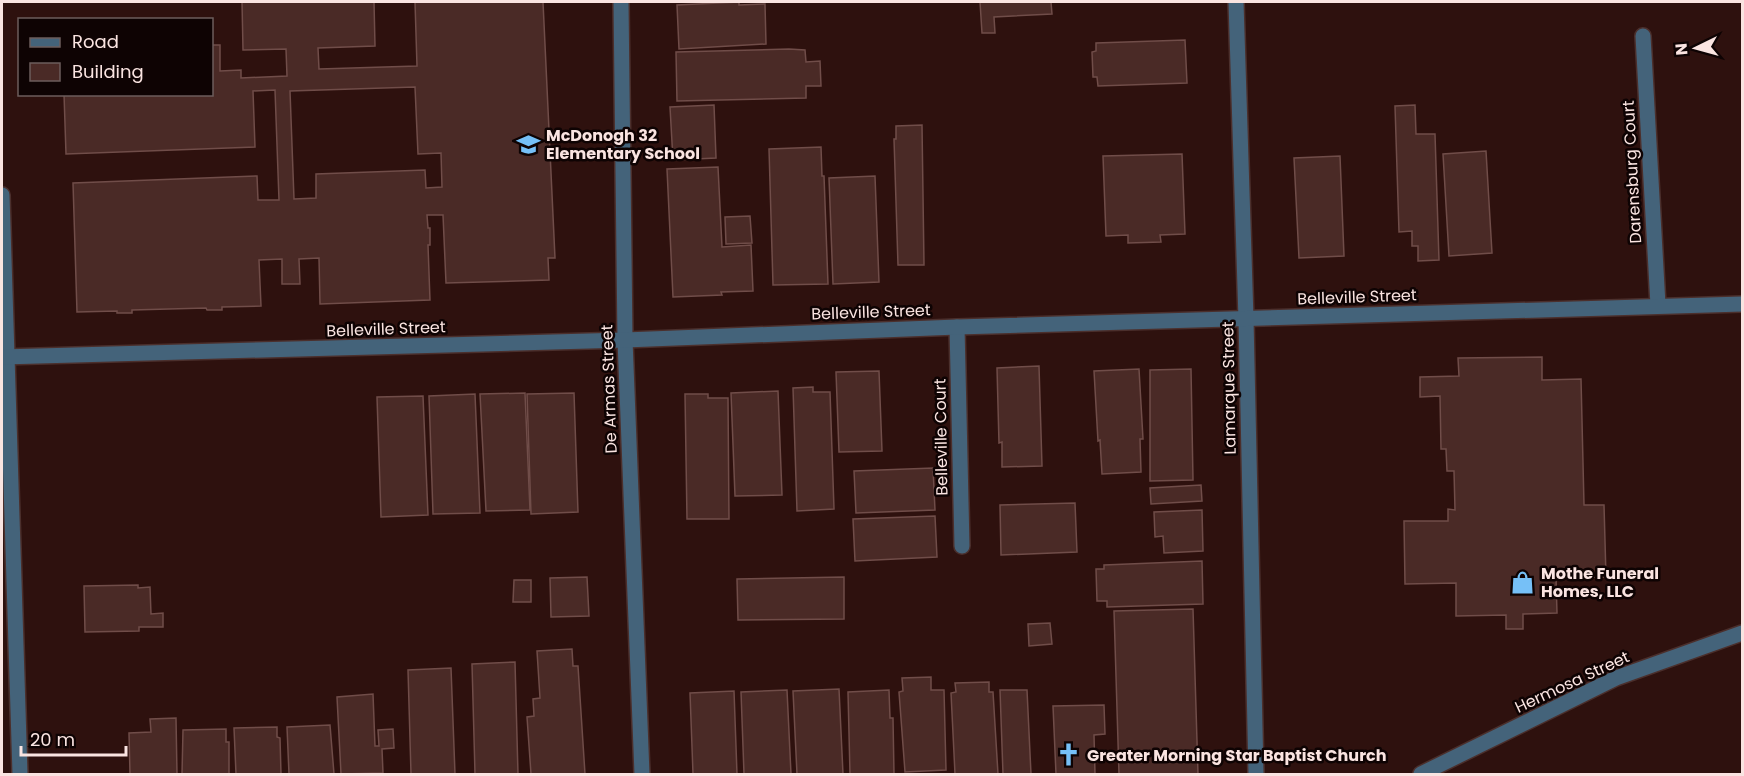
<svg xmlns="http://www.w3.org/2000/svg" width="1744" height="776" font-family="Poppins,sans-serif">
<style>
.building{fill:#4a2a26;stroke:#704d49;stroke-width:1.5;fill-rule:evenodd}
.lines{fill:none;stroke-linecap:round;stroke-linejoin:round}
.minor-casing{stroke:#4b2f2c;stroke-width:18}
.minor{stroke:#44637a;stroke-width:15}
.labels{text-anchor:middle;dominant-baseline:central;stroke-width:5;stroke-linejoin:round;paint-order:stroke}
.poi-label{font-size:16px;font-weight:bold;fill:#fae4e1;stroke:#0e0303;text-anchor:start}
.street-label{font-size:16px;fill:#fae4e1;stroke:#0e0303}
</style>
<rect width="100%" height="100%" fill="#2e110e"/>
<!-- building -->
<g class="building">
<path d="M242,2H374L375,46L318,48L319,69L417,66L415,2H543L555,258H548L549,280L446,283L443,215H427L428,228H430V245H428L430,300L320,304L319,258L299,259L300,284H282V259L259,260L261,306L222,307V310H207L206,308L132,310V313H117V311L77,312L73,183L257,176L258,200H279L275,90L253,91L255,147L66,154L64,94H212V45H220V71L241,70V78L287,76L286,49L243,50ZM415,87L418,154L441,153L442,187L426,188L425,170L316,174V198L294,199L290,91Z"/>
<polygon points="739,2 739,5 765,4 766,44 679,49 677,5"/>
<polygon points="980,2 1051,2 1052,14 994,17 995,33 982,33"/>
<polygon points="1185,40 1187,83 1098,86 1097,77 1093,77 1092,52 1096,51 1096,43"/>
<polygon points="789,49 805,50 806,62 820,61 821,86 806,86 806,98 677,101 676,52"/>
<polygon points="714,105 716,158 673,160 670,107"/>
<polygon points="1415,105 1416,134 1435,134 1439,260 1418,261 1418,246 1412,246 1412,231 1399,232 1395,106"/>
<polygon points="922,125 924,265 898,265 894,139 896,139 896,126"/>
<polygon points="821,147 822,176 824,176 828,284 773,285 769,149"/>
<polygon points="1486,151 1492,253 1449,256 1443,154"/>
<polygon points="1182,154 1185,234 1160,235 1161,242 1128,243 1128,235 1106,236 1103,156"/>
<polygon points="1340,156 1344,256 1299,258 1294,158"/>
<polygon points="718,167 722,247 751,245 753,291 721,292 722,295 673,297 667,169"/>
<polygon points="875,176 879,282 833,284 829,178"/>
<polygon points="750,216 752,243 726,244 725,217"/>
<polygon points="1542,357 1542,380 1581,379 1584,505 1604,505 1606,577 1556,578 1557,613 1523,614 1523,629 1506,629 1506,615 1456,616 1456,583 1405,584 1404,521 1448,521 1448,509 1455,510 1454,471 1447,471 1446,449 1441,449 1440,396 1420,397 1420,377 1459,376 1458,358"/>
<polygon points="1039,366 1042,466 1002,467 1002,442 999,443 997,368"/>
<polygon points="1139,369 1143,439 1140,439 1141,472 1102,474 1100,440 1098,441 1094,371"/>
<polygon points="1191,369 1193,480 1150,481 1150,370"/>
<polygon points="879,371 882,451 839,452 836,372"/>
<polygon points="813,387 813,392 830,392 834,509 797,511 793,388"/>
<polygon points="778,391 782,495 735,496 731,393"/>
<polygon points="525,393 530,510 486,511 480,394"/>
<polygon points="574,393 578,512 531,514 527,394"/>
<polygon points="475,394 480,513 433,514 429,396"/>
<polygon points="685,394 708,394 708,398 728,398 729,519 687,519"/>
<polygon points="423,396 428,515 381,517 377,397"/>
<polygon points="933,468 935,510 856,513 854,471"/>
<polygon points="1201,485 1202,501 1151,504 1150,488"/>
<polygon points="1075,503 1077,552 1001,555 1000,505"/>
<polygon points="1202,510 1203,551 1164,553 1163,536 1155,537 1154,512"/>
<polygon points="935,516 937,557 855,561 853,519"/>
<polygon points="1202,561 1203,604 1107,607 1107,601 1097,601 1096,569 1104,569 1104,565"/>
<polygon points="587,577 589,616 551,617 550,578"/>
<polygon points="844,577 844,619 738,620 737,579"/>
<polygon points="514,580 531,580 531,602 513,602"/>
<polygon points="138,585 138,588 150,587 151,614 163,613 163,627 139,627 139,631 85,632 84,586"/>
<polygon points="1193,609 1198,774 1119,774 1114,611"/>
<polygon points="1050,623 1052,644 1029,646 1028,624"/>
<polygon points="572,649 573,666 578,666 585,774 531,774 527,717 534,716 533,699 540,698 537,651"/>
<polygon points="515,662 518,774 475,774 472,664"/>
<polygon points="451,668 455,774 411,774 408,670"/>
<polygon points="931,677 931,690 944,690 946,770 905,772 899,692 903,691 902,678"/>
<polygon points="989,682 989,692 993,692 998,774 955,774 951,693 956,692 955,683"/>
<polygon points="839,689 843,774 797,774 793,691"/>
<polygon points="787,690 791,774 744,774 741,692"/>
<polygon points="889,690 890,718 893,718 894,774 850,774 848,692"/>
<polygon points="1000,690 1027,690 1031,774 1003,774"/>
<polygon points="734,691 737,774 693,774 690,693"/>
<polygon points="373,694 375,746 379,746 378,730 393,729 394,748 382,749 383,773 341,774 337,697"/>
<polygon points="1104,705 1105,734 1094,735 1095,774 1056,774 1053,706"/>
<polygon points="176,718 177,774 130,774 129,733 151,732 150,719"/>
<polygon points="330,725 334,774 289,774 287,727"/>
<polygon points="277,727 277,737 280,738 281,774 236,774 234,728"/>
<polygon points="226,729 226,742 229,742 229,774 182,774 183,730"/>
</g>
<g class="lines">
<defs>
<g id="minor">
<polyline points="621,2 625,340 642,774"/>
<polyline points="1236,2 1246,319 1256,774"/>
<polyline points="1643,36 1658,305"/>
<polyline points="2,195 20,774"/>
<polyline points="957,327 962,546"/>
<polyline points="2,357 625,340 957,327 1742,304"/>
<polyline points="1421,774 1616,678 1742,633"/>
</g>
</defs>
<!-- minor casing -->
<use href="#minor" class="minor-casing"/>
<!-- minor -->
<use href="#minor" class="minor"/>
</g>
<!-- icons -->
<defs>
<symbol id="school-bare" viewBox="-9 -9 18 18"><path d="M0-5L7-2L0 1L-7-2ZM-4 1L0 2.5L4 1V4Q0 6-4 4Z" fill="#76c0f7" stroke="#0e0303" stroke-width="2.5" paint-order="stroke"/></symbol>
<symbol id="shop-bare" viewBox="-9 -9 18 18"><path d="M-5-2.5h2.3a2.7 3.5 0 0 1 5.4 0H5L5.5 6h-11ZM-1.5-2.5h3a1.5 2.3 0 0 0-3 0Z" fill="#76c0f7" stroke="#0e0303" stroke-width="2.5" paint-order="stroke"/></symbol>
<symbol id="church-bare" viewBox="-9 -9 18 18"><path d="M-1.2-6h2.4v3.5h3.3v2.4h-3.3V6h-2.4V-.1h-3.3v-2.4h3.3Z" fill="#76c0f7" stroke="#0e0303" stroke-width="2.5" paint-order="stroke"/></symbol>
</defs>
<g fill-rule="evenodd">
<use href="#school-bare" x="512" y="128" width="33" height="33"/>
<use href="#shop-bare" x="1506" y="566" width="33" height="33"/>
<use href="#church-bare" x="1052" y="738" width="33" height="33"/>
</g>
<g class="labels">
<!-- poi labels -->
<g class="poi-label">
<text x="546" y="135">McDonogh 32<tspan x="546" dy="18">Elementary School</tspan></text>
<text x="1541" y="573">Mothe Funeral<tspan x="1541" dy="18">Homes, LLC</tspan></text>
<text x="1087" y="755">Greater Morning Star Baptist Church</text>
</g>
<!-- street labels -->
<g class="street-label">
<text transform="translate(1632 172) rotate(-93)">Darensburg Court</text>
<text transform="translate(1357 297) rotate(-2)">Belleville Street</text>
<text transform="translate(871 312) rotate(-2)">Belleville Street</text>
<text transform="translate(386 329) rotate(-2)">Belleville Street</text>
<text transform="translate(1229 388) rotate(-91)">Lamarque Street</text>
<text transform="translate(609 389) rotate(-92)">De Armas Street</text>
<text transform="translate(941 437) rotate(-91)">Belleville Court</text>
<text transform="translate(1572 682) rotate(-25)">Hermosa Street</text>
</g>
</g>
<!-- border -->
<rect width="1744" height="776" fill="none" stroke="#fae4e1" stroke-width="6"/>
<!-- legend -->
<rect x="18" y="18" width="195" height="78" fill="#0e0303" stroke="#6c5d5c" stroke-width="1.5"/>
<rect x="30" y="38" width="30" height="9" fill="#44637a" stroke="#6c5d5c" stroke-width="1.5"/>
<text x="72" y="48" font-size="18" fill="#fae4e1">Road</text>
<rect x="30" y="63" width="30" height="18" fill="#4a2a26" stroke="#6c5d5c" stroke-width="1.5"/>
<text x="72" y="78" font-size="18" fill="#fae4e1">Building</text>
<!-- north arrow -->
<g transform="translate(1696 48) rotate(265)" stroke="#0e0303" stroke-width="4.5" paint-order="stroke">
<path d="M0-4.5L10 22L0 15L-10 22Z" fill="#fae4e1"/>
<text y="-9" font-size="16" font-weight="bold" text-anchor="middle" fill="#fae4e1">N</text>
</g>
<!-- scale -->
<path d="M21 746v9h105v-9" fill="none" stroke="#fae4e1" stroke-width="3"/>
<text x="30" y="746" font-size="18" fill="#fae4e1" stroke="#0e0303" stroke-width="4.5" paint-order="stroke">20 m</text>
</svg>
